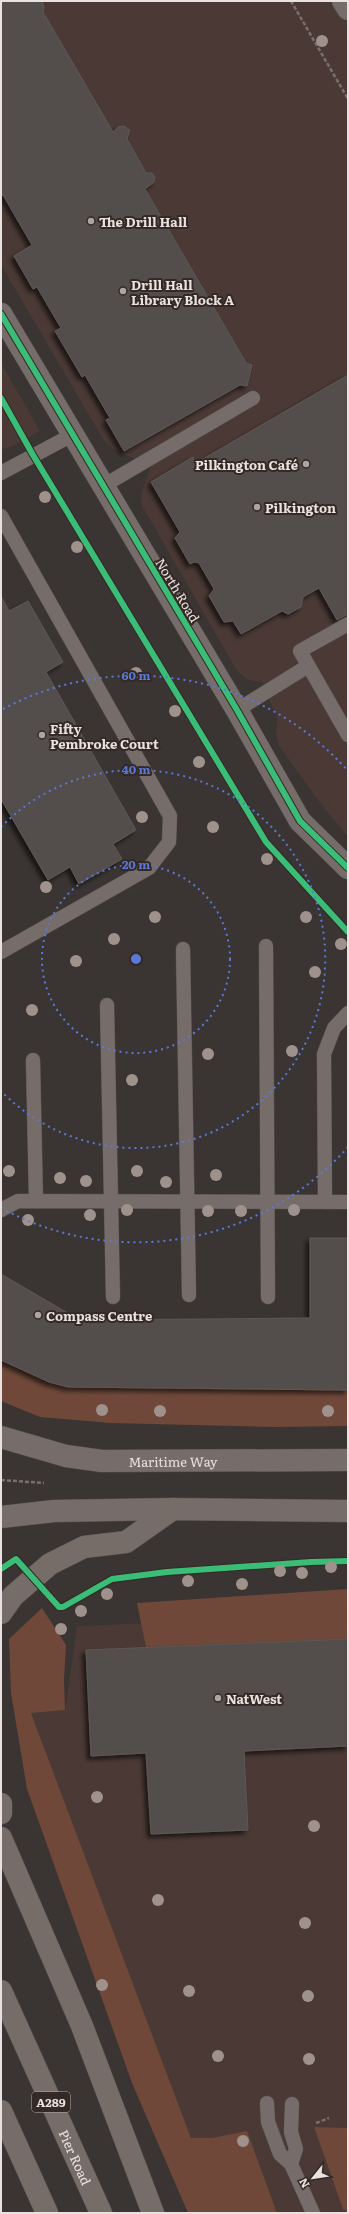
<svg xmlns="http://www.w3.org/2000/svg" width="349" height="2214" font-family="Literata,serif">
<style>
.built{fill:#4a3934}
.green{fill:#6f4839}
.building{fill:#534e4c;stroke:#5d5857;filter:url(#shadow)}
.lines{fill:none;stroke-linecap:round;stroke-linejoin:round}
.service-casing{stroke:#55514f;stroke-width:15}
.minor-casing{stroke:#55514f;stroke-width:23}
.tertiary-casing{stroke:#55514f;stroke-width:23}
.primary-casing{stroke:#55514f;stroke-width:23}
.path{stroke:#77706e;stroke-width:2.5;stroke-dasharray:4 2;stroke-linecap:butt}
.service{stroke:#766c69;stroke-width:14}
.minor{stroke:#766c69;stroke-width:22}
.tertiary{stroke:#766c69;stroke-width:22}
.primary{stroke:#766d69;stroke-width:22}
.cycleway-casing{stroke:#342925;stroke-width:8}
.cycleway{stroke:#3abd76;stroke-width:6}
.tree{fill:#9f928d}
.ring{fill:none;stroke:#5a7ada;stroke-width:2;stroke-dasharray:2 4}
.poi-dot{fill:#aca5a3;stroke:#342925;stroke-width:1.5}
.labels{text-anchor:middle;dominant-baseline:central;stroke-width:4;stroke-linejoin:round;paint-order:stroke}
.shield{fill:#342925;stroke:#b3aaa8;stroke-width:1}
.shield-label{font-size:12px;font-weight:bold;fill:#eae2e0}
.poi-label{font-size:13px;font-weight:bold;fill:#eae2e0;stroke:#342925;text-anchor:start}
.street-label{font-size:13px;fill:#eae2e0;stroke:#342925}
.centre{fill:#5a7ada;stroke:#342925;stroke-width:2}
.ring-label{font-size:12px;text-anchor:middle;font-weight:bold;fill:#5a7ada;stroke:#342925;stroke-width:4;stroke-linejoin:round;paint-order:stroke}
</style>
<defs>
<filter id="shadow"><feDropShadow dx="-3.5" dy="3.5" stdDeviation="2" flood-color="#0009"/></filter>
</defs>
<rect width="100%" height="100%" fill="#3a3432"/>
<!-- built -->
<g class="built">
<polygon points="1,1 348,1 348,837 321,804 279,746 276,735 277,718 262,682 248,680 237,671 141,504 142,491 151,466 113,449 103,439 1,265"/>
<polygon points="1,363 40,431 11,447 4,449 1,448"/>
<polygon points="348,1615 348,2213 219,2213 31,1713 65,1710 77,1626"/>
</g>
<!-- green -->
<g class="green">
<polygon points="1,1360 49,1382 68,1387 348,1390 348,1426 277,1427 110,1423 40,1417 1,1401"/>
<polygon points="348,1589 348,1639 146,1647 137,1603"/>
<polygon points="42,1608 66,1645 64,1679 65,1710 31,1713 191,2138 212,2138 247,2131 277,2213 188,2213 132,2083 27,1789 11,1693 9,1639"/>
<polygon points="314,2127 348,2128 348,2211 343,2209"/>
</g>
<!-- building -->
<g class="building">
<polygon points="1,1 42,1 44,7 43,12 113,132 118,127 124,126 130,130 127,139 146,173 152,173 155,177 154,182 145,189 246,363 252,365 247,386 240,385 124,451 106,420 110,418 85,375 82,377 55,331 61,328 37,287 33,289 14,256 32,245 3,195 1,196"/>
<polygon points="348,375 348,614 337,620 319,588 303,597 301,607 288,614 282,611 241,634 233,621 224,622 209,596 214,589 199,563 194,562 190,564 175,538 180,532 151,482 193,457 196,463"/>
<polygon points="1,596 9,611 28,601 63,662 46,672 136,830 113,844 122,859 79,884 70,867 48,880 1,799"/>
<polygon points="310,1238 348,1238 348,1390 68,1387 49,1382 1,1360 1,1274 66,1312 88,1320 310,1318"/>
<polygon points="348,1639 348,1746 244,1751 248,1830 151,1834 146,1753 91,1756 86,1650"/>
</g>
<g class="lines">
<defs>
<g id="service">
<polyline points="1,473 72,435"/>
<polyline points="103,486 253,398"/>
<polyline points="1,516 170,816 169,842 149,868 1,952"/>
<polyline points="348,624 300,651 348,735"/>
<polyline points="237,710 308,666"/>
<polyline points="266,946 268,1297"/>
<polyline points="183,949 189,1295"/>
<polyline points="107,1005 113,1297"/>
<polyline points="33,1060 36,1201"/>
<polyline points="325,1202 324,1054 334,1028 348,1013"/>
<polyline points="1,1210 18,1201 348,1202"/>
<polyline points="267,2103 268,2122 280,2154 291,2164 313,2213"/>
<polyline points="291,2164 296,2149 291,2132 292,2104"/>
</g>
<g id="minor">
<polyline points="343,1 348,9"/>
<polyline points="1,314 237,710 300,821 348,868"/>
</g>
<g id="tertiary">
<path id="s1" d="M1,1437L66,1456L102,1461L348,1460"/>
<polyline points="1,1517 54,1511 173,1509 348,1511"/>
</g>
<g id="primary">
<polyline points="1,1613 13,1596 50,1564 84,1547 126,1542 173,1509"/>
<polyline points="1,1804 1,1813"/>
<polyline points="1,1838 82,2026 153,2213"/>
<path id="s2" d="M1,1991L101,2213"/>
<polyline points="1,2111 47,2213"/>
</g>
</defs>
<!-- service casing -->
<use href="#service" class="service-casing"/>
<!-- minor casing -->
<use href="#minor" class="minor-casing"/>
<!-- tertiary casing -->
<use href="#tertiary" class="tertiary-casing"/>
<!-- primary casing -->
<use href="#primary" class="primary-casing"/>
<!-- path -->
<g class="path">
<polyline points="291,1 348,99"/>
<polyline points="1,1480 44,1483"/>
<polyline points="316,2123 329,2118"/>
</g>
<!-- service -->
<use href="#service" class="service"/>
<!-- minor -->
<use href="#minor" class="minor"/>
<!-- tertiary -->
<use href="#tertiary" class="tertiary"/>
<!-- primary -->
<use href="#primary" class="primary"/>
<defs>
<g id="cycleway">
<polyline points="1,314 237,710 300,821 348,868"/>
<polyline points="1,398 33,455 266,842 348,932"/>
<polyline points="1,1569 16,1559 59,1607 63,1607 112,1579 167,1572 311,1562 348,1561"/>
</g>
</defs>
<!-- cycleway casing -->
<use href="#cycleway" class="cycleway-casing"/>
<!-- cycleway -->
<use href="#cycleway" class="cycleway"/>
</g>
<!-- trees -->
<g class="tree">
<circle cx="322" cy="41" r="6"/>
<circle cx="45" cy="497" r="6"/>
<circle cx="77" cy="547" r="6"/>
<circle cx="136" cy="673" r="6"/>
<circle cx="175" cy="711" r="6"/>
<circle cx="199" cy="762" r="6"/>
<circle cx="142" cy="817" r="6"/>
<circle cx="213" cy="827" r="6"/>
<circle cx="267" cy="859" r="6"/>
<circle cx="46" cy="887" r="6"/>
<circle cx="155" cy="917" r="6"/>
<circle cx="306" cy="917" r="6"/>
<circle cx="114" cy="939" r="6"/>
<circle cx="341" cy="944" r="6"/>
<circle cx="76" cy="961" r="6"/>
<circle cx="315" cy="972" r="6"/>
<circle cx="32" cy="1010" r="6"/>
<circle cx="292" cy="1051" r="6"/>
<circle cx="208" cy="1054" r="6"/>
<circle cx="132" cy="1080" r="6"/>
<circle cx="9" cy="1171" r="6"/>
<circle cx="137" cy="1171" r="6"/>
<circle cx="216" cy="1175" r="6"/>
<circle cx="60" cy="1178" r="6"/>
<circle cx="86" cy="1181" r="6"/>
<circle cx="166" cy="1182" r="6"/>
<circle cx="127" cy="1210" r="6"/>
<circle cx="294" cy="1210" r="6"/>
<circle cx="208" cy="1211" r="6"/>
<circle cx="241" cy="1211" r="6"/>
<circle cx="90" cy="1215" r="6"/>
<circle cx="28" cy="1220" r="6"/>
<circle cx="102" cy="1410" r="6"/>
<circle cx="160" cy="1411" r="6"/>
<circle cx="328" cy="1411" r="6"/>
<circle cx="331" cy="1567" r="6"/>
<circle cx="280" cy="1571" r="6"/>
<circle cx="302" cy="1573" r="6"/>
<circle cx="188" cy="1581" r="6"/>
<circle cx="242" cy="1584" r="6"/>
<circle cx="107" cy="1594" r="6"/>
<circle cx="81" cy="1611" r="6"/>
<circle cx="61" cy="1629" r="6"/>
<circle cx="97" cy="1797" r="6"/>
<circle cx="314" cy="1826" r="6"/>
<circle cx="158" cy="1900" r="6"/>
<circle cx="305" cy="1923" r="6"/>
<circle cx="102" cy="1985" r="6"/>
<circle cx="189" cy="1991" r="6"/>
<circle cx="308" cy="1996" r="6"/>
<circle cx="218" cy="2056" r="6"/>
<circle cx="309" cy="2059" r="6"/>
<circle cx="243" cy="2141" r="6"/>
</g>
<!-- distance rings -->
<g class="ring">
<circle cx="136" cy="959" r="94"/>
<path d="M1 827A189 189 0 1 1 1 1091"/>
<path d="M348 1147A283 283 0 0 1 3 1209M3 709A283 283 0 0 1 348 771"/>
</g>
<!-- markers -->
<g class="poi-dot">
<circle cx="91" cy="221" r="4"/>
<circle cx="123" cy="291" r="4"/>
<circle cx="306" cy="464" r="4"/>
<circle cx="257" cy="507" r="4"/>
<circle cx="42" cy="735" r="4"/>
<circle cx="38" cy="1315" r="4"/>
<circle cx="218" cy="1698" r="4"/>
</g>
<g class="labels">
<!-- shield labels -->
<rect class="shield" x="32" y="2092" width="38" height="20" rx="3"/>
<g class="shield-label">
<text x="51" y="2102">A289</text>
</g>
<!-- poi labels -->
<g class="poi-label">
<text x="99" y="221">The Drill Hall</text>
<text x="131" y="284">Drill Hall<tspan x="131" dy="15">Library Block A</tspan></text>
<text x="298" y="464" text-anchor="end">Pilkington Café</text>
<text x="265" y="507">Pilkington</text>
<text x="50" y="728">Fifty<tspan x="50" dy="15">Pembroke Court</tspan></text>
<text x="46" y="1315">Compass Centre</text>
<text x="226" y="1698">NatWest</text>
</g>
<!-- street labels -->
<g class="street-label">
<text transform="translate(178 590) rotate(59)">North Road</text>
<text stroke="none"><textPath href="#s1" startOffset="175">Maritime Way</textPath></text>
<text stroke="none"><textPath href="#s2" startOffset="182">Pier Road</textPath></text>
</g>
</g>
<circle cx="136" cy="959" r="6" class="centre"/>
<g class="ring-label">
<text x="136" y="680">60 m</text>
<text x="136" y="774">40 m</text>
<text x="136" y="869">20 m</text>
</g>
<!-- border -->
<rect width="349" height="2214" fill="none" stroke="#eae2e0" stroke-width="4"/>
<!-- north arrow -->
<g transform="translate(313 2178) rotate(240)" stroke="#342925" stroke-width="3" paint-order="stroke">
<path d="M0-3L7 15L0 10L-7 15Z" fill="#eae2e0"/>
<text y="-6" font-size="11" font-weight="bold" text-anchor="middle" fill="#eae2e0">N</text>
</g>
</svg>
